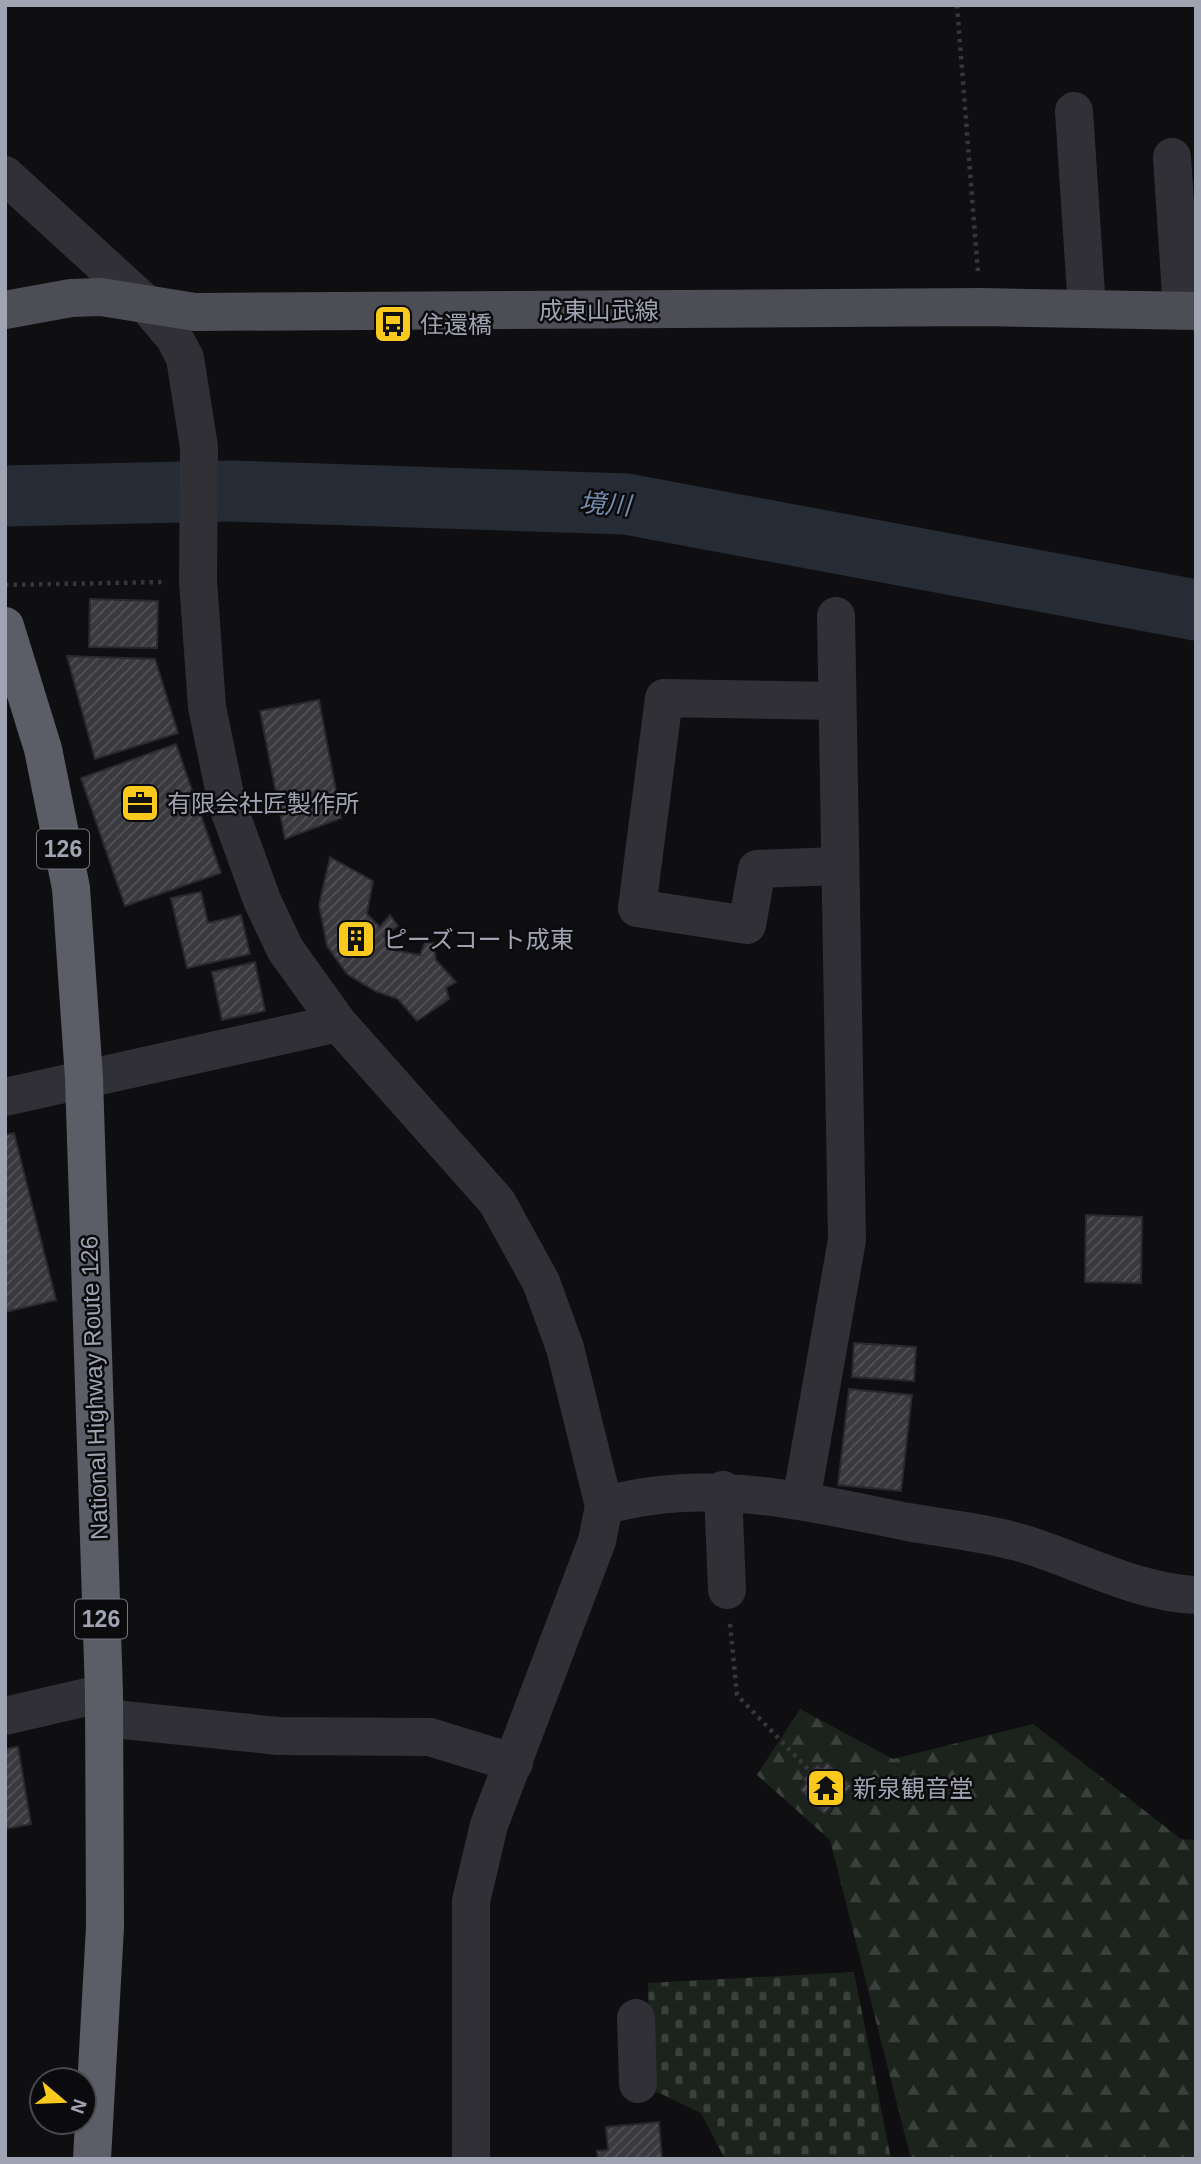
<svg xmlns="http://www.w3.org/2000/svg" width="1201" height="2164" font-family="Arial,'Noto Sans JP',sans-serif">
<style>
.forest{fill:url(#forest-firs)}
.cemetery{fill:url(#cemetery-stones)}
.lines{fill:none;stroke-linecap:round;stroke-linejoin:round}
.river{stroke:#262c35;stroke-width:61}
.building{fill:url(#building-hatch);stroke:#2a292d;stroke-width:2}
.path{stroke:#36373d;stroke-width:4.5;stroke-dasharray:3.5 5;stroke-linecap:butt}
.minor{stroke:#303036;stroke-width:38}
.major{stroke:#4c4d55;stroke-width:38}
.highway{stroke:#5c5e67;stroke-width:38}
.labels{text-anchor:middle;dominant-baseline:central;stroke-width:5;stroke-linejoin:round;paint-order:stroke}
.shield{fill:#0b0a0c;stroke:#737580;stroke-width:2}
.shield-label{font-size:23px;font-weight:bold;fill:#a0a3b2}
.street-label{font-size:24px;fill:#a0a3b2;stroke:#0b0a0c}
.poi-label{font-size:24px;fill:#a0a3b2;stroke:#0b0a0c;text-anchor:start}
.water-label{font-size:26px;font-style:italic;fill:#748db0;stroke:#0b0a0c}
</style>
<defs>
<pattern id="forest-firs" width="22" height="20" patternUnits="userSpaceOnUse" patternTransform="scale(1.75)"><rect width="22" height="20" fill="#1c231d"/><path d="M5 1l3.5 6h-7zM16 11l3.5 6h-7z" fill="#3a403b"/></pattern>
<pattern id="cemetery-stones" width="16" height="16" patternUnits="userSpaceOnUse" patternTransform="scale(1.75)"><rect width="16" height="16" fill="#1c231d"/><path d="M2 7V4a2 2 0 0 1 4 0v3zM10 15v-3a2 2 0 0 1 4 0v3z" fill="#3a403b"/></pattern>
<pattern id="building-hatch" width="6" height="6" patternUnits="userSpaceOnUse" patternTransform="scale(1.75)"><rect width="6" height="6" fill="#39393e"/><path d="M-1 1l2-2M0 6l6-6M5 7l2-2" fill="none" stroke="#525258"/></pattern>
</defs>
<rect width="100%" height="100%" fill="#0f0f11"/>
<!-- forest -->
<polygon class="forest" points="800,1709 893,1759 1033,1724 1181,1839 1196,1840 1196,2159 911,2159 830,1840 757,1775"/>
<!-- cemetery -->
<polygon class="cemetery" points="854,1972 891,2159 725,2159 701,2113 651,2089 648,1983"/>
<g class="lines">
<!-- river -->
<polyline class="river" points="5,496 229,491 626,504 1196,610"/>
</g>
<!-- building -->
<g class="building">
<polygon points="90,599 158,601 157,648 89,647"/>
<polygon points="67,656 155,659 178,733 95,759"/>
<polygon points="319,700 341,818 285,839 260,711"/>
<polygon points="176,744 221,873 125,906 81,778"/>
<polygon points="330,857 373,881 367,914 380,927 390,915 398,926 384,936 394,950 420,955 425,942 433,943 436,960 456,982 446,988 449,999 417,1021 398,999 375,991 347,974 327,946 319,905"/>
<polygon points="201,892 208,923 241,915 250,954 187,968 171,898"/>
<polygon points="255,962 265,1011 222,1020 212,972"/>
<polygon points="14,1133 56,1300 5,1312 5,1135"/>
<polygon points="1086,1215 1142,1217 1141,1283 1085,1282"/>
<polygon points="854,1343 916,1347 914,1381 852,1377"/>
<polygon points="849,1389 912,1395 901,1491 838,1485"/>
<polygon points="18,1747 31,1824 5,1829 5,1749"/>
<polygon points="827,1762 852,1786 824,1814 800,1790 806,1783 803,1779 818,1764 822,1768"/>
<polygon points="659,2122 662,2159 598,2159 597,2151 608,2150 606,2127"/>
</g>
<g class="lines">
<!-- path -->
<g class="path">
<polyline points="957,5 978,273"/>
<polyline points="5,585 162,582"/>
<polyline points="730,1624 737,1695 808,1769"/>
</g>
<!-- minor -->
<g class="minor">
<polyline points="1074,111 1087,309"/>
<polyline points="1172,157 1182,310"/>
<polyline points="5,175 145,303 174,337 185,358 199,447 198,581 207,707 227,804 262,900 285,949 338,1023 497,1202 541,1282 565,1348 604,1506 597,1541 489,1825 471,1901 471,2159"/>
<polyline points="837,701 664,698 637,908 747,925 757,869 839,866"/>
<polyline points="5,1097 338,1023"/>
<polyline points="723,1490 727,1590"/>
<polyline points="801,1501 847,1240 836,616"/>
<path d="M604,1506C705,1476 807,1502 908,1522C947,1529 990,1533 1028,1545C1082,1562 1139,1593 1196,1595"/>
<polyline points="5,1716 104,1693"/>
<polyline points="104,1718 278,1736 430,1737 514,1763"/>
<polyline points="636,2018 638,2084"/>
</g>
<!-- major -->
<polyline class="major" points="5,310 71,298 101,297 195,312 981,307 1196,311"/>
<!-- highway -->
<polyline class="highway" points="5,626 43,749 71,888 84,1078 104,1693 105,1927 92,2159"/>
</g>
<!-- icons -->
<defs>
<symbol id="bus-square" viewBox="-11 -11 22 22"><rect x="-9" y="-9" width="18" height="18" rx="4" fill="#fac91e" stroke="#0b0a0c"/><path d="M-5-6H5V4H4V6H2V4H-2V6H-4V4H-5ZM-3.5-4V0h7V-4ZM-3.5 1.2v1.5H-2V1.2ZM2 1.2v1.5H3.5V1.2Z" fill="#111"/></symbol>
<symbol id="office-square" viewBox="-11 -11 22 22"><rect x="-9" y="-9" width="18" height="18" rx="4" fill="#fac91e" stroke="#0b0a0c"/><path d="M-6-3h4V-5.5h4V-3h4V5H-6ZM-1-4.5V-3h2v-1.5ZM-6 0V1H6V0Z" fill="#111"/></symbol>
<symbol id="building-square" viewBox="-11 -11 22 22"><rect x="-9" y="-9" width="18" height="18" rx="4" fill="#fac91e" stroke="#0b0a0c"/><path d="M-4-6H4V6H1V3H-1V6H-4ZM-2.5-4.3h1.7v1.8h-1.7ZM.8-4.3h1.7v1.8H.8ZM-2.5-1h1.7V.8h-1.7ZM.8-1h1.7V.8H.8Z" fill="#111"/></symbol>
<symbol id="temple-square" viewBox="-11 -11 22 22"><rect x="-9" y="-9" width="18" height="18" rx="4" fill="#fac91e" stroke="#0b0a0c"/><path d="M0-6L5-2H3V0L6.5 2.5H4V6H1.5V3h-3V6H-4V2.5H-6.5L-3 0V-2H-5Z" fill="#111"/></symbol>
</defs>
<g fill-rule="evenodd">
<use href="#bus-square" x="371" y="302" width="44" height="44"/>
<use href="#office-square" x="118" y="781" width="44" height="44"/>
<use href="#building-square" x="334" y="917" width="44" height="44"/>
<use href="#temple-square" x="804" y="1766" width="44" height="44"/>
</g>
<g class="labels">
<!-- shield labels -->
<g class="shield">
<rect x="37" y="829.5" width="52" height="39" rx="5"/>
<rect x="75" y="1599.5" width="52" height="39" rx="5"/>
</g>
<g class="shield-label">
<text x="63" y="849">126</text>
<text x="101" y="1619">126</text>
</g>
<!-- street labels -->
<g class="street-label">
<text x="599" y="310">成東山武線</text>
<text transform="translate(94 1388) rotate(-92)">National Highway Route 126</text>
</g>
<!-- poi labels -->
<g class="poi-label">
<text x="420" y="324">住還橋</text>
<text x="167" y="803">有限会社匠製作所</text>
<text x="383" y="939">ピーズコート成東</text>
<text x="853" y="1788">新泉観音堂</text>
</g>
<!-- water labels -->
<g class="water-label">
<text transform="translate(605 504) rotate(4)">境川</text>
</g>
</g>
<!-- border -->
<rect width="1201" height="2164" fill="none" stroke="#a0a3b2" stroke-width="14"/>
<!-- north arrow -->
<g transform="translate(63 2101) rotate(109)"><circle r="33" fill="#0b0a0c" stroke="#47474e" stroke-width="2"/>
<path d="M0-5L12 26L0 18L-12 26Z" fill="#fac91e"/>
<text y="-10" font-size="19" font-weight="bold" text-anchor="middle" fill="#a0a3b2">N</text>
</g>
</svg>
